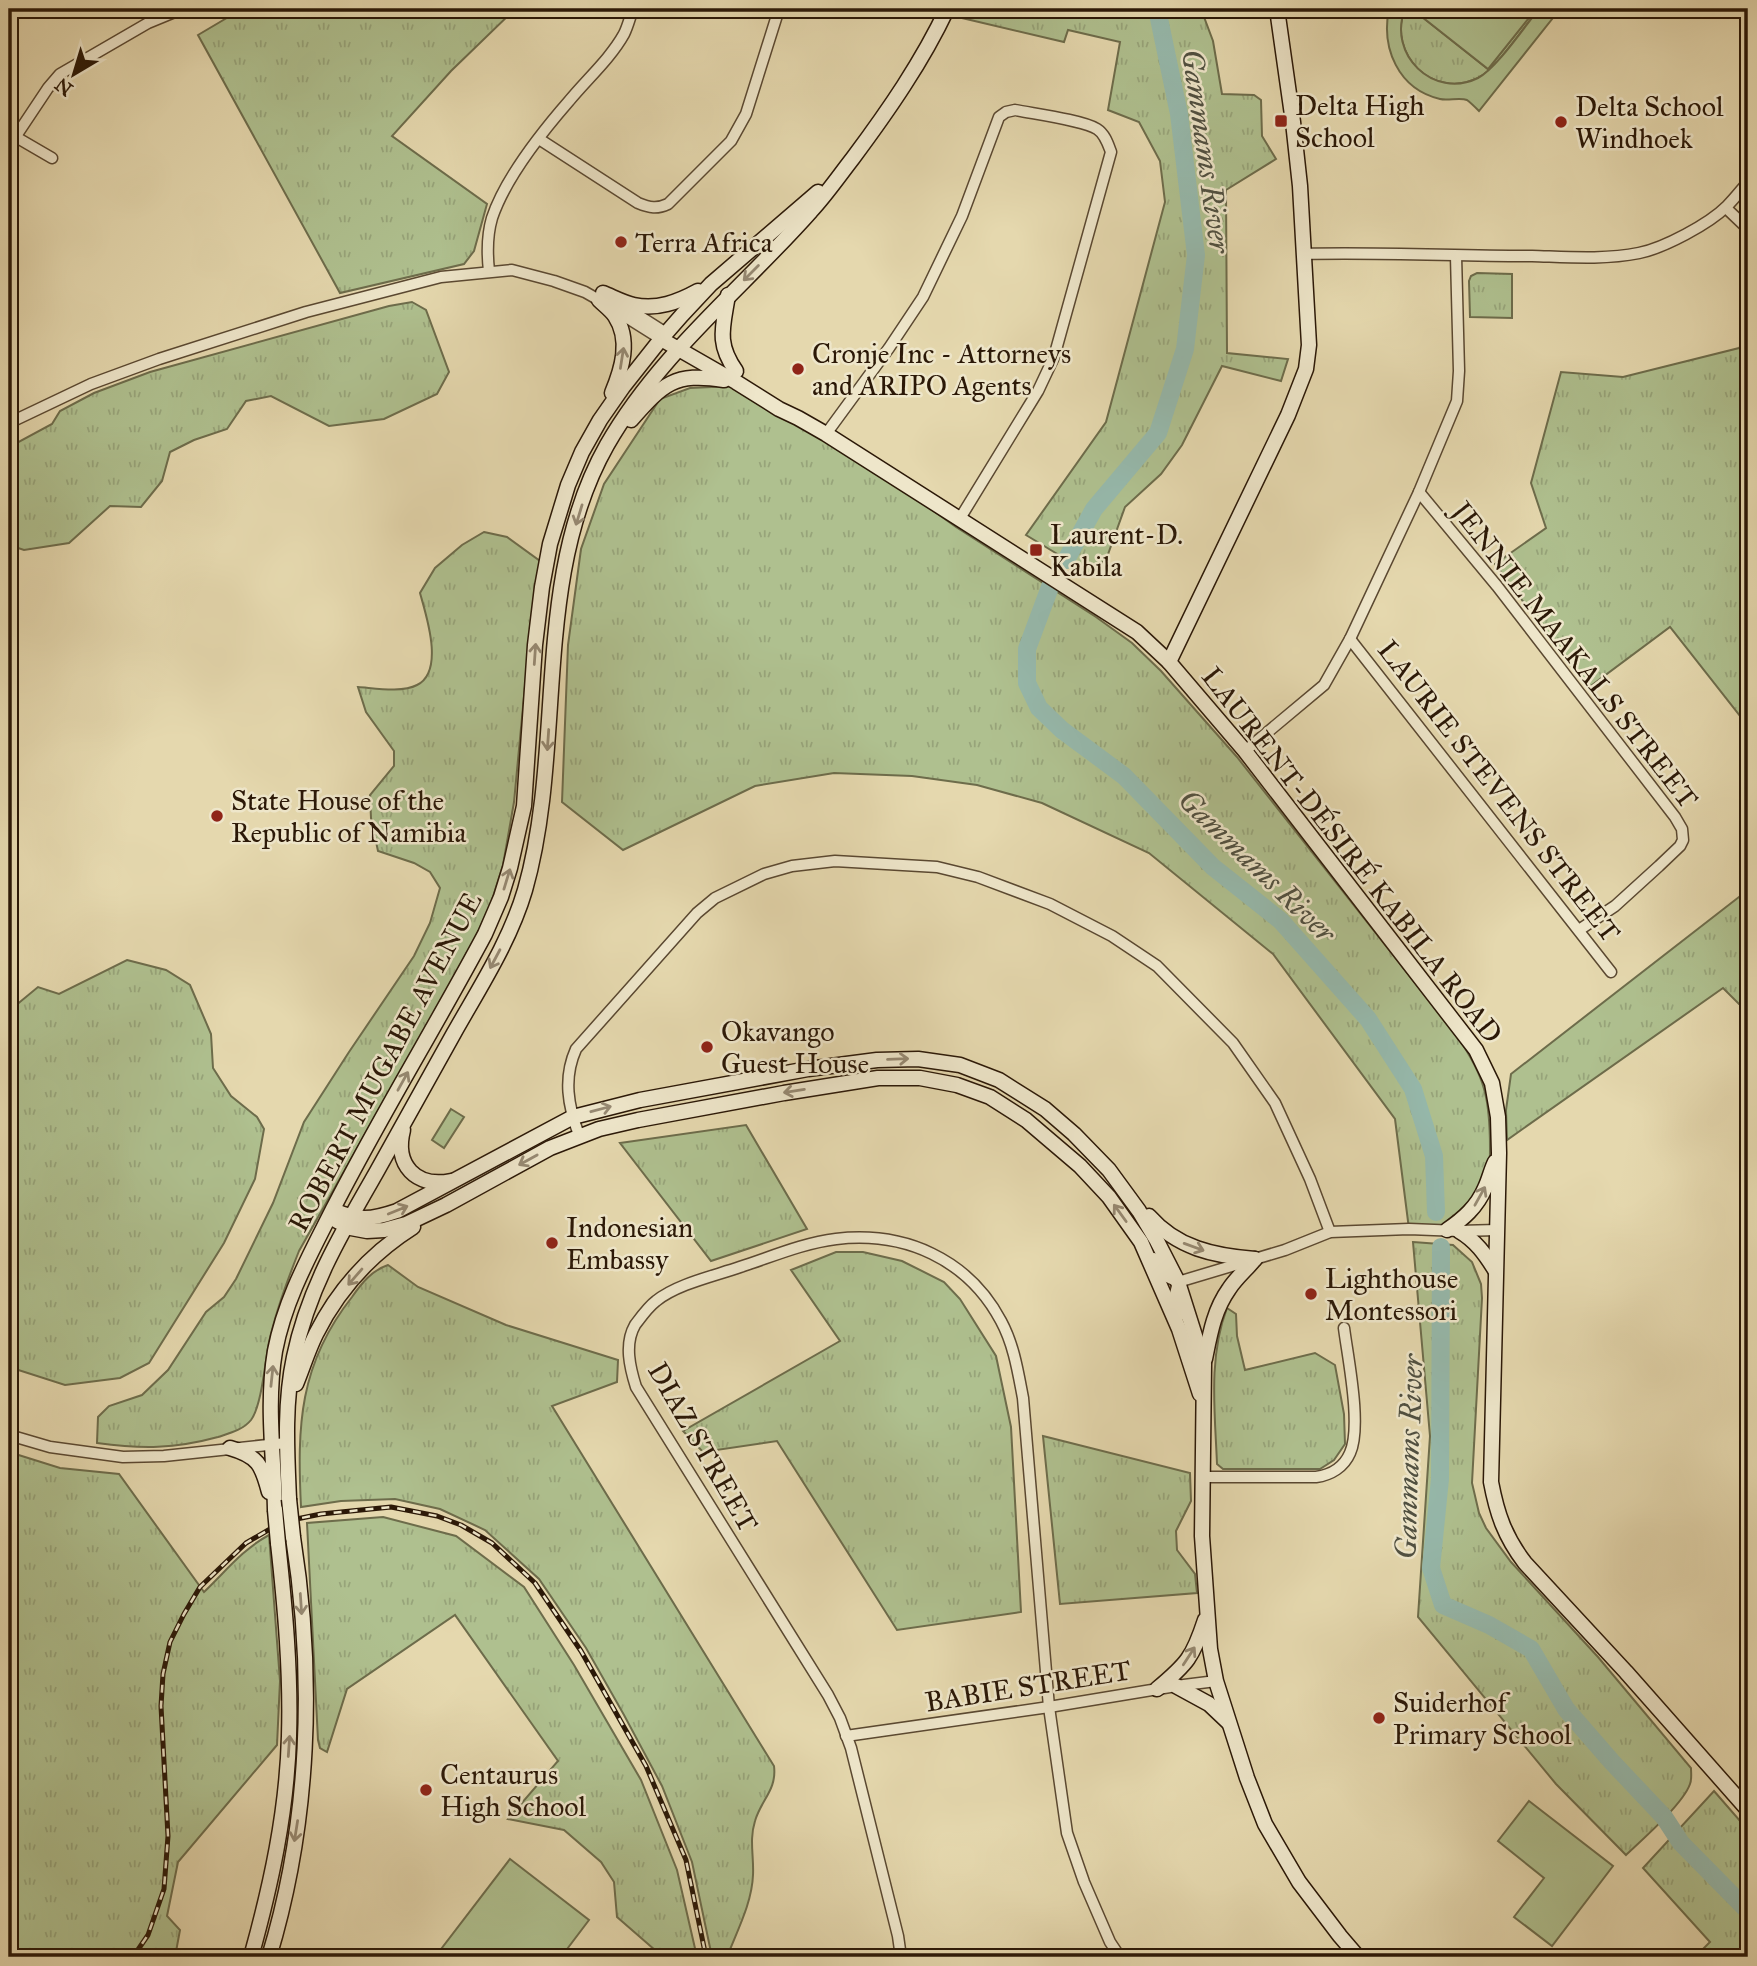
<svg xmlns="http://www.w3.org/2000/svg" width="1757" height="1966" font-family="'IM FELL Great Primer',serif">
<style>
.grass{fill:url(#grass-tufts);stroke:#6d6c4b;stroke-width:2}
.green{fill:#afc08f;stroke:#6d6c4b;stroke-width:2}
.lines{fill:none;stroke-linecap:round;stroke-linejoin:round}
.river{stroke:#96b9ac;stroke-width:18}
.street-casing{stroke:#5a4831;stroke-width:13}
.secondary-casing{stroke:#2b1807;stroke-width:17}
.street{stroke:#eee6ca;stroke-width:10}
.secondary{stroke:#eee6ca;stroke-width:14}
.rail-casing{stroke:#2b1807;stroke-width:5}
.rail{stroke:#eee6ca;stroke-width:2.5;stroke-dasharray:8;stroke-linecap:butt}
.secondary-bridge-casing{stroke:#2b1807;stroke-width:17;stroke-linecap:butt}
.secondary-bridge{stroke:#eee6ca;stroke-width:14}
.oneway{stroke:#968972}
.poi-dot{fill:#8f2418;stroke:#eee6ca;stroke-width:2.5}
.labels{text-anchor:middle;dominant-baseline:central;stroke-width:5;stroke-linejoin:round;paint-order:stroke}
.poi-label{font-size:28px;fill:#2b1807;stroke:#eee6ca;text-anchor:start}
.street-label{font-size:28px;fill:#2b1807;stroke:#eee6ca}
.water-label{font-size:30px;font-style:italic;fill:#505041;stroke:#eee6ca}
</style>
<defs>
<pattern id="grass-tufts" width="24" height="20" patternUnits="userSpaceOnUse" patternTransform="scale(1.75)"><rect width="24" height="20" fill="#afc08f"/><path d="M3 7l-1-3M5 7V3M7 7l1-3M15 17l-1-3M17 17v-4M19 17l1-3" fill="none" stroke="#97a47a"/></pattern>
</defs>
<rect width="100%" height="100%" fill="#e5d8ae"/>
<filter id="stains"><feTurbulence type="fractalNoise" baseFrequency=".00286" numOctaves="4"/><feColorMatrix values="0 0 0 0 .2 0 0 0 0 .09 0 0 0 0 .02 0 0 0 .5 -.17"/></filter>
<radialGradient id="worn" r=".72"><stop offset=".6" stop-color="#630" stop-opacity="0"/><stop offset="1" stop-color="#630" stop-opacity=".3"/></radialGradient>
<!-- grass -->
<g class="grass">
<polygon points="242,9 515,9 451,71 392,136 487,204 474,251 464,264 340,293 198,35"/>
<polygon points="966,9 1201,9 1213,41 1222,94 1254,95 1261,100 1262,136 1276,159 1226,190 1227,353 1288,359 1281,381 1222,366 1182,445 1161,474 1125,507 1107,557 1092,575 1026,535 1106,422 1165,202 1160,161 1139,122 1108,110 1120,42 1068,30 1064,42 962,18"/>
<path d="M1405,9H1412L1488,69L1536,9H1539C1524,27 1497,68 1478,78C1433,100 1387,54 1405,9Z"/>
<polygon points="1477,273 1512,274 1512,318 1470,317 1469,281 1471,276"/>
<polygon points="412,302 426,310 449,372 437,394 384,419 329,426 271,396 246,401 227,429 194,440 170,452 162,481 141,507 110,506 69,543 24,550 9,545 9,436 15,444 52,424 60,411 94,393 150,372 389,306"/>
<polygon points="1748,338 1748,726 1670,627 1588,688 1495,564 1546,528 1531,483 1561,372 1623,377 1739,348"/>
<path d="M734,386L826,434L956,527L1096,617L1132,643L1161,671L1237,757L1457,1036C1485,1077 1490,1098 1490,1148C1490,1160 1490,1179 1484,1190C1476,1202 1457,1219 1447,1230L1409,1229L1395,1119L1273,954L1149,853L1042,803L977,785L912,776L834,773L755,786L623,850L562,802L568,645L581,549L604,484L660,399L690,388Z"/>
<path d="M484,532L507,537L540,561L532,612L514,802L503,865L490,906L471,947L299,1251C287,1281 276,1311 269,1342C265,1361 262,1405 251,1420C243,1430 230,1433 218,1437C174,1449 142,1449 97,1443L98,1417L109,1406L142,1395L168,1370L206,1312L224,1297L236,1279L273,1203L304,1122L349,1052L414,956L430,923L440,888L430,872L414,863L378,851L371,818L370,795L394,766V751L366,712L358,687C374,688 402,693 417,685C445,671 426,615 420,593L435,568L462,545Z"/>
<polygon points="1748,890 1748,1003 1739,1004 1723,988 1507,1140 1506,1110 1511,1074"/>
<polygon points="127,960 166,970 190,985 211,1034 213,1068 231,1096 257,1117 264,1129 255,1179 224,1243 149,1363 120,1378 65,1385 9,1367 9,1011 38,987 59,994"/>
<polygon points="746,1125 807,1229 711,1261 620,1143"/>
<path d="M1413,1242L1453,1245L1472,1262L1481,1284L1482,1298L1472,1483L1479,1513L1486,1528L1511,1562L1598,1657L1691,1768C1691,1773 1692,1779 1690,1784C1683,1804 1643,1839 1626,1855L1556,1784L1418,1617L1430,1436Z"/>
<polygon points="836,1252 863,1252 902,1261 944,1282 960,1299 996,1356 1011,1427 1021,1612 897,1630 777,1441 703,1452 683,1431 840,1341 791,1270"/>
<path d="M388,1265L418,1287L506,1325L618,1360L617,1382L552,1406L774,1766C777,1790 761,1800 755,1821C749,1840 754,1856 753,1875C752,1903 737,1931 727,1957H712L692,1862L662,1786L624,1715L586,1648L539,1579L485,1530L440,1509L395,1499L341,1501L301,1507C297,1426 299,1364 352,1297C361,1284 372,1270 388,1265Z"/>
<path d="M1227,1308L1236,1314L1237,1336L1245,1370L1315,1353L1335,1365L1344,1414L1345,1444L1334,1460L1320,1469H1223L1217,1464C1215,1412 1208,1358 1227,1308Z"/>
<polygon points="1043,1436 1190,1473 1191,1501 1176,1531 1177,1550 1195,1574 1197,1593 1060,1604"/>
<path d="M9,1452L60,1468L119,1474L204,1592C225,1572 243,1549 269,1535L280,1681L277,1745L178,1862L167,1916L180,1930L175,1957H9Z"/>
<polygon points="383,1517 456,1536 524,1587 574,1665 641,1780 677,1870 697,1957 663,1957 617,1917 614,1882 601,1862 564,1830 508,1819 558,1761 455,1615 347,1689 327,1752 320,1748 318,1740 307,1523"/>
<polygon points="1714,1791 1748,1830 1748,1957 1705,1957 1702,1950 1710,1942 1643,1868"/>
</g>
<!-- green -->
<g class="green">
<path d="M1389,9H1405C1387,54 1433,100 1478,78C1497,68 1524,27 1539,9H1560L1479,111C1476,108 1471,103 1467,100C1460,97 1448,101 1440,99C1398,89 1381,48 1389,9Z"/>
<polygon points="1412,9 1536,9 1488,69"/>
<polygon points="451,1109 464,1117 444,1148 432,1140"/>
<polygon points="1529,1801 1613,1866 1552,1946 1514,1917 1544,1878 1498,1841"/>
<polygon points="510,1859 589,1920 561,1957 435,1957"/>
</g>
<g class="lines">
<!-- river -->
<g class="river">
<polyline points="1066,560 1094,509 1158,433 1185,349 1196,255 1179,114 1157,9"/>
<polyline points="1050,587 1027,649 1027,683 1039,708 1062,730 1124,776 1213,867 1281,921 1368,1019 1413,1089 1434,1156 1436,1212"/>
<polyline points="1441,1247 1440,1479 1431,1568 1443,1605 1489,1625 1531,1649 1566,1709 1612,1762 1664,1817 1681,1843 1748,1911"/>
</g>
<defs>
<g id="street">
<polyline points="9,133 52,158"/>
<polyline points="16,136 48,88 60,74 148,23 182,9"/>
<path d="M539,139L638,203C650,208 657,209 668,204L731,141L746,114L779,9"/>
<polyline points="1726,208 1748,229"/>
<path d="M1303,254C1379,252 1456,256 1532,256C1567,257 1604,260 1639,253C1664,248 1709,224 1727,206C1735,198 1741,190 1748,182"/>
<path d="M489,271C487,253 487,235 492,218C505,179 542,132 569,101C587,79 610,59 624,34C628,26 630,17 633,9"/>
<polyline points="622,305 666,333"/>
<polyline points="9,423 91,384 159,359 306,312 441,277 512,270 554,281 585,292 599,300 661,339"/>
<path d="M826,434L889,348L923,297L962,216L999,117L1006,112L1015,110C1035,114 1082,120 1097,129C1105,134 1108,144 1111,152L1054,357L1038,391L959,520"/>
<polyline points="1419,492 1497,586 1675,817 1682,829 1683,840 1680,846 1659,866 1615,906 1579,930"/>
<polyline points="1350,639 1611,972"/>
<polyline points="1245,751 1324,685 1350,639 1419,492 1457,401 1459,371 1456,256"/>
<path d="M579,1135C568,1106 563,1078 576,1049L697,913L715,898L764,874L792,866L835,861L937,867L978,877L1050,904L1112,936L1157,966L1233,1043L1275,1103L1310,1179L1330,1232"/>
<polyline points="1154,1258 1165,1276 1178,1282"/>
<polyline points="1178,1282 1285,1250 1330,1232 1409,1229 1459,1231 1497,1230"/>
<polyline points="1178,1282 1174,1298 1179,1316"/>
<polyline points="9,1435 50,1447 123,1457 164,1456 286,1443"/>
<path d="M1202,1477H1316C1331,1475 1344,1467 1350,1453C1362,1426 1348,1359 1344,1328"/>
<polyline points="846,1736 1049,1707 1176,1686 1216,1681"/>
<path d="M901,1957L898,1936L851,1748L840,1718L828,1695L636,1387C630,1368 624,1344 635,1325C641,1317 648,1307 656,1301C677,1284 714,1276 740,1267C771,1257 803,1243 836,1239C905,1231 968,1259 1001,1321C1014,1345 1018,1372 1023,1398L1049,1707L1067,1833L1084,1882L1110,1942L1120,1957"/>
</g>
<g id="secondary">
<path d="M603,293C613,297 624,303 634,305C657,310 678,302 698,291"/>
<path d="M728,295C723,327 716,343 736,371"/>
<path d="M599,300C604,305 611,310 615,316C631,340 622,369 612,393"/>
<path d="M661,339L736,382L779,409L798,418L826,434L1137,632L1169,662L1245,751L1476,1050L1492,1083L1498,1117L1499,1153L1491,1482C1497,1514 1505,1537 1525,1563L1626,1672L1748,1810"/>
<path d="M631,420C663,384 674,372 724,380"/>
<polyline points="1169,662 1288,415 1306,369 1309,345 1300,186 1293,122 1277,9"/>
<path d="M403,1130C394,1165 416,1188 451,1181"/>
<path d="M333,1210C358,1221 371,1220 397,1211L573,1117L640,1100L808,1069L877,1060L918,1059L960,1065L999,1080L1045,1109L1074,1134L1109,1170L1139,1211L1157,1241L1178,1282L1204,1364L1202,1536L1210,1649L1216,1681L1247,1778L1265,1824L1299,1882L1340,1936L1358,1957"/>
<path d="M1149,1216C1177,1248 1214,1256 1255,1259"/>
<polyline points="337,1221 351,1228 367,1231 384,1230 406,1224 446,1205 550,1148 599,1129 638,1120 784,1093 878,1078 920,1078 957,1085 990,1097 1026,1120 1080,1166 1109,1197 1141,1242 1179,1329 1200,1394"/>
<path d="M1447,1230C1463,1219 1477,1207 1485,1188C1489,1180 1491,1170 1495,1162"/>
<path d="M1459,1231C1476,1241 1485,1254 1495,1270"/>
<path d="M1205,1359C1210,1334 1214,1310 1229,1289C1236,1278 1247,1269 1255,1259"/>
<path d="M296,1384C303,1367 308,1350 316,1334C338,1290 372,1253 413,1227"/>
<path d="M230,1448C258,1456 262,1465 269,1492"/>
<path d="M289,1499C287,1452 284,1404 294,1357C308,1289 342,1232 376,1173C402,1126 428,1080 454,1033C480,987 510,941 525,890C566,746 531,579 607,445C659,354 742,289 811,211C826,195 839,176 853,158C888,111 922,62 947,9"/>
<path d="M275,1510C274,1456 266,1404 275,1351C285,1299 310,1255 333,1209C381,1115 436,1026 485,934L501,897L510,868L524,806L535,645L542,587L550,544L568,485L582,452L600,420L623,387L661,339L682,315L711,284L818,192"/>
<polyline points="1176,1686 1209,1704 1228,1722"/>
<path d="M1157,1689C1187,1664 1193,1657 1205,1620"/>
<path d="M251,1957C271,1885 287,1812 289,1736C291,1672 285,1607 278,1543"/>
<path d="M269,1957C310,1822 315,1676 293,1537"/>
</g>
</defs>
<!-- street casing -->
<use href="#street" class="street-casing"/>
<!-- secondary casing -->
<use href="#secondary" class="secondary-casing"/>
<!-- street -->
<use href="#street" class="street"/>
<!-- secondary -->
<use href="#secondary" class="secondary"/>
<defs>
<polyline id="rail" points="133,1957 148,1935 164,1889 168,1836 161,1706 163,1674 170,1642 184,1614 200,1587 246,1543 282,1522 321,1514 391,1507 437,1516 461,1525 492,1543 535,1583 581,1651 646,1766 686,1860 706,1957"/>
</defs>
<!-- rail casing -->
<use href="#rail" class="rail-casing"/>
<!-- rail -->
<use href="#rail" class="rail"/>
<defs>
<g id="secondary-bridge">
<polyline points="289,1499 293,1537"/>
<polyline points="275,1510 278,1543"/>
</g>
</defs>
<!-- secondary-bridge casing -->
<use href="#secondary-bridge" class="secondary-bridge-casing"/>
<!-- secondary-bridge -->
<use href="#secondary-bridge" class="secondary-bridge"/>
</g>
<!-- one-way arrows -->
<defs><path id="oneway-shaft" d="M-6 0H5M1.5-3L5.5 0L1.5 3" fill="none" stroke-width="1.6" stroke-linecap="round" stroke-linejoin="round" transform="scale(1.75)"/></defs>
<g class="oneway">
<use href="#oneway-shaft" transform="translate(751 273) rotate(135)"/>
<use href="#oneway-shaft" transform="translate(622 358) rotate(-81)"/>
<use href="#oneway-shaft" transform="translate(579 515) rotate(107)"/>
<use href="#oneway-shaft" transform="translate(535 654) rotate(-86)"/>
<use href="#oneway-shaft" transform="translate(548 740) rotate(94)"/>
<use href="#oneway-shaft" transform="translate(507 879) rotate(-73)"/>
<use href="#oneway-shaft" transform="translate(495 959) rotate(118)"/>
<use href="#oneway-shaft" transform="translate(898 1059) rotate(-2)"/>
<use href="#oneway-shaft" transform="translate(403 1081) rotate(-61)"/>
<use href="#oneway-shaft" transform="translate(794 1091) rotate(171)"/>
<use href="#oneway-shaft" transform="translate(601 1109) rotate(-15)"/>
<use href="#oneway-shaft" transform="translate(528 1160) rotate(151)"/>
<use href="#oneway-shaft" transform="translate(1480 1196) rotate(-61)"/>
<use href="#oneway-shaft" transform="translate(398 1210) rotate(-22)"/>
<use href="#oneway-shaft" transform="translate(1120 1213) rotate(-126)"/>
<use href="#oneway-shaft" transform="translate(1194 1247) rotate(20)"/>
<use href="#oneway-shaft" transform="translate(355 1277) rotate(131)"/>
<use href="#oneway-shaft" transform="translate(272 1376) rotate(-84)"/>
<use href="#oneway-shaft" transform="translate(301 1604) rotate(86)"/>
<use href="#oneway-shaft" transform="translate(1189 1656) rotate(-57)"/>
<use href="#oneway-shaft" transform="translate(289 1746) rotate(-86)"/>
<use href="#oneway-shaft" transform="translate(296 1831) rotate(99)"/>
</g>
<!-- markers -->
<g class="poi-dot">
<rect x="1274" y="114" width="14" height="14" rx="3.5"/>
<circle cx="1561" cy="122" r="7"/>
<circle cx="621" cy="242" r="7"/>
<circle cx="798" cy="369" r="7"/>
<rect x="1029" y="543" width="14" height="14" rx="3.5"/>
<circle cx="217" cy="816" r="7"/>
<circle cx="707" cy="1047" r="7"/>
<circle cx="552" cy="1243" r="7"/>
<circle cx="1311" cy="1294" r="7"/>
<circle cx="1379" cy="1718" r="7"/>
<circle cx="426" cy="1790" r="7"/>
</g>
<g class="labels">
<!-- poi labels -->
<g class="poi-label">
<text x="1295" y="105">Delta High<tspan x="1295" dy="32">School</tspan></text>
<text x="1575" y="106">Delta School<tspan x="1575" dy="32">Windhoek</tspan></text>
<text x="635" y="242">Terra Africa</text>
<text x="812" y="353">Cronje Inc - Attorneys<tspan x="812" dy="32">and ARIPO Agents</tspan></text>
<text x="1050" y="534">Laurent-D.<tspan x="1050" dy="32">Kabila</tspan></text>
<text x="231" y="800">State House of the<tspan x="231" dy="32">Republic of Namibia</tspan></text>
<text x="721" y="1031">Okavango<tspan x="721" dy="32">Guest House</tspan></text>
<text x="566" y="1227">Indonesian<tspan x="566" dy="32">Embassy</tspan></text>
<text x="1325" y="1278">Lighthouse<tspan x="1325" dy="32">Montessori</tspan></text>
<text x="1393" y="1702">Suiderhof<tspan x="1393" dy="32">Primary School</tspan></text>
<text x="440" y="1774">Centaurus<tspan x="440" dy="32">High School</tspan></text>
</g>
<!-- street labels -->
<g class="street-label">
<text transform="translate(1575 655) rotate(52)">JENNIE MAAKALS STREET</text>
<text transform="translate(1499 791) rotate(52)">LAURIE STEVENS STREET</text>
<text transform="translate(1352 855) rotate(52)">LAURENT-DÉSIRÉ KABILA ROAD</text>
<text transform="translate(385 1062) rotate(-62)">ROBERT MUGABE AVENUE</text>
<text transform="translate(703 1447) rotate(60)">DIAZ STREET</text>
<text transform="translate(1028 1686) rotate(-9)">BABIE STREET</text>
</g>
<!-- water labels -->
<g class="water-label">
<text transform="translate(1206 151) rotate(82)">Gammams River</text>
<text transform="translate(1257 866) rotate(44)">Gammams River</text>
<text transform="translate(1409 1457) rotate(-88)">Gammams River</text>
</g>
</g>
<!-- margin -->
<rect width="1757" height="1966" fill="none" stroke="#e5d8ae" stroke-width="35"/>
<rect x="10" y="10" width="1736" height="1945" fill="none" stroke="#2b1807" stroke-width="3.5"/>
<rect x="18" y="18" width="1722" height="1931" fill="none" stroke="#2b1807" stroke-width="2"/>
<!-- north arrow -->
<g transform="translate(74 74) rotate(218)" stroke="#eee6ca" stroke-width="5" paint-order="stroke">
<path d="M0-5L12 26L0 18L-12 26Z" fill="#2b1807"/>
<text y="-10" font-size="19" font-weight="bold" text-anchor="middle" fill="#2b1807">N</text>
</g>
<rect width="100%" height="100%" filter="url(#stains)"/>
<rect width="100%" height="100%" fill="url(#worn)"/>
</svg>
